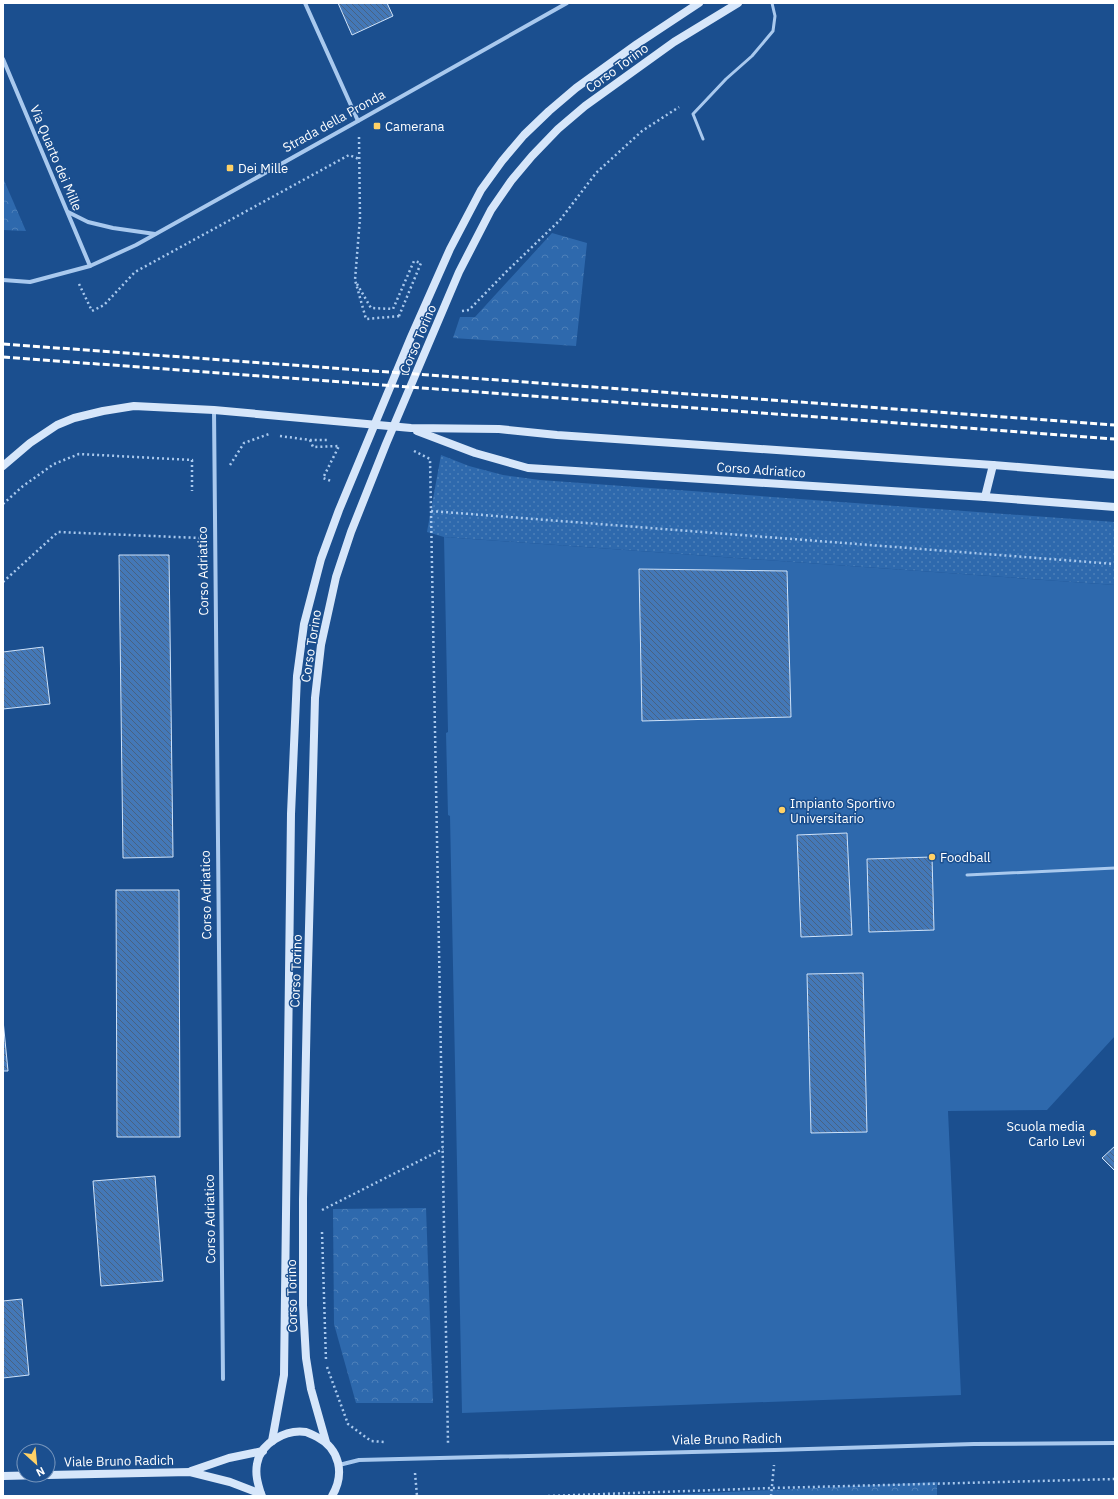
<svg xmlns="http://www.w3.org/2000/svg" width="1118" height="1499" font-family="'IBM Plex Sans',sans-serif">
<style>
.grass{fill:url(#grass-dots)}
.forest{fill:url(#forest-crowns)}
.garden{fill:#2e69ad}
.building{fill:url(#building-back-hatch);stroke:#cfe3fa}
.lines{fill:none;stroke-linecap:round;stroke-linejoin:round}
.path{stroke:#a9c9ee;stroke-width:2.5;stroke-dasharray:2 3;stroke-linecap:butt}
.lane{stroke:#a9c9ee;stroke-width:3}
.street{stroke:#a9c9ee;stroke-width:4}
.secondary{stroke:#d6e6fa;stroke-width:8}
.rail{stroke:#fff;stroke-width:3;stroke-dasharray:7 3;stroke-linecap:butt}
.poi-dot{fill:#ffd166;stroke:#1b4f8f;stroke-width:1.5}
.labels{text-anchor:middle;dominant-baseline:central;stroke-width:3;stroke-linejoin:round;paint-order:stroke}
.street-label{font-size:13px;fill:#fff;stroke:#1b4f8f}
.poi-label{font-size:13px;fill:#fff;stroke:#1b4f8f;text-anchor:start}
</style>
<defs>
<pattern id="grass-dots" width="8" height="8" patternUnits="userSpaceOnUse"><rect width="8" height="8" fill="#2e69ad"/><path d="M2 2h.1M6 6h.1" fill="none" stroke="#4d80b9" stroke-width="1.8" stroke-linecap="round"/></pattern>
<pattern id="forest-crowns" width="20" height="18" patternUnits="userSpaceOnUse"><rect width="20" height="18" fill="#2e69ad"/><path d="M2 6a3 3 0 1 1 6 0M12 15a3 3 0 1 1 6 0" fill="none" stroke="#4d80b9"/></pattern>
<pattern id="building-back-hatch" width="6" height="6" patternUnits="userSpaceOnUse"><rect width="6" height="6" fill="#4478b7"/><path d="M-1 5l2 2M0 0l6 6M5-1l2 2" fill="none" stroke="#486282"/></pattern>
</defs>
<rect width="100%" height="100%" fill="#1b4f8f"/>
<!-- grass -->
<polygon class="grass" points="441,455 469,466 503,475 540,480 1115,522 1115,585 444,537 427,532"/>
<!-- forest -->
<g class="forest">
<polygon points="3,178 26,231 3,230"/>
<polygon points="552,233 587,243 576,346 453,338 460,317 475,317"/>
<polygon points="426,1208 433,1403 356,1403 334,1324 333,1209"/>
<polygon points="937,1482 937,1496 645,1496"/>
</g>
<!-- garden -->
<polygon class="garden" points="444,537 1115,585 1115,1036 1047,1110 948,1111 961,1395 462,1413 450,816 448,815 446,733 448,732"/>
<!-- building -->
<g class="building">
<polygon points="338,3 387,3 393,16 352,35"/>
<polygon points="119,555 169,555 173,857 123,858"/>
<polygon points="639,569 787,571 791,717 642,721"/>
<polygon points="43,647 50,704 3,709 3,652"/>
<polygon points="847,833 852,935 801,937 797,835"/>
<polygon points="932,857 934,930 869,932 867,859"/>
<polygon points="116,890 179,890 180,1137 117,1137"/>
<polygon points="863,973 867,1132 811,1133 807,974"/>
<polygon points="3,1020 8,1071 3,1071"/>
<polygon points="1115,1146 1115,1171 1102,1158"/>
<polygon points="155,1176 163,1281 101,1286 93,1181"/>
<polygon points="22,1299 29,1375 3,1378 3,1301"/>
</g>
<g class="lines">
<!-- path -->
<g class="path">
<polyline points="359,137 360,218 355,280 366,319 401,316"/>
<polyline points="79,284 92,311 104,305 135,272 349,155 359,159"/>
<polyline points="357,284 371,308 393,309 414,261 421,263 399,316"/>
<polyline points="462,311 469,310 506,272 560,220 596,173 642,131 679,107"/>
<polyline points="280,436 310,440 329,440"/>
<polyline points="310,440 313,447 339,446 323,478 331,481 332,480"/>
<polyline points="414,451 430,459 431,511 1115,564"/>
<polyline points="230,465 244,443 269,434"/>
<polyline points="3,504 23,486 54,464 79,454 192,460 192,491"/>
<polyline points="431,511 448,1443"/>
<polyline points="3,582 58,532 200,538"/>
<polyline points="322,1210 443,1149"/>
<polyline points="322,1232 326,1361"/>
<polyline points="327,1367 348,1424 371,1441 385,1442"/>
<polyline points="415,1473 417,1496"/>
<polyline points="548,1496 772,1488 1115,1479"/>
<polyline points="771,1496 774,1465"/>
</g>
<!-- lane -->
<g class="lane">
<polyline points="703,139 693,114 726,79 752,56 773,31 775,16 772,3"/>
<polyline points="967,875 1115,868"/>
</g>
<!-- street -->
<g class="street">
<polyline points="305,3 358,121"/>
<polyline points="3,59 90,266"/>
<polyline points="68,212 88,222 113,228 155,234"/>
<polyline points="3,280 30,282 90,266 136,245 358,121 567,3"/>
<polyline points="214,410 223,1379"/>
<polyline points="339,1465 359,1460 775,1450 974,1444 1115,1443"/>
</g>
<!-- secondary -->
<g class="secondary">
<polyline points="417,431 475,453 528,468 985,497 1115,507"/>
<polyline points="3,466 30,443 57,425 74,418 103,411 134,406 214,410 411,428 499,429 557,435 993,465 1115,475"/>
<polyline points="985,497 993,465"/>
<polyline points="272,1441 284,1375 291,814 297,676 304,624 321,559 339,510 411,337 450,249 481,190 502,161 524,135 549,111 576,88 637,44 699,3"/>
<polyline points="326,1442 311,1389 306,1358 303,1305 303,1199 307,1004 315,698 321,645 336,577 351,532 386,444 459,272 491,210 511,181 532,156 558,129 585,106 674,42 738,3"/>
<polyline points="191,1471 229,1458 263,1451"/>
<polyline points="48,1475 190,1472 230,1482 261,1494"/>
<polyline points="3,1476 45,1475"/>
<path d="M262,1496L261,1494C258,1484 255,1475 257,1464C260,1443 286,1429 306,1432C309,1433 313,1435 317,1437C340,1449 345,1474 332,1496"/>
</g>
<!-- rail -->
<g class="rail">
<polyline points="3,344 1115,425"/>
<polyline points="3,357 1115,439"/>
</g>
</g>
<!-- markers -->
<g class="poi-dot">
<rect x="373" y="122" width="8" height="8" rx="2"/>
<rect x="226" y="164" width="8" height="8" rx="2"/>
<circle cx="782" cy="810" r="4"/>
<circle cx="932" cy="857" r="4"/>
<circle cx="1093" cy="1133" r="4"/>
</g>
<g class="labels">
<!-- street labels -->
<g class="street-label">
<text transform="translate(617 68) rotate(-36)">Corso Torino</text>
<text transform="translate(334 121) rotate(-29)">Strada della Pronda</text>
<text transform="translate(56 158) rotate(67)">Via Quarto dei Mille</text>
<text transform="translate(418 339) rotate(-67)">Corso Torino</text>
<text transform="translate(761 470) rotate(4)">Corso Adriatico</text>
<text transform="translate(203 571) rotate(-91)">Corso Adriatico</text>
<text transform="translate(311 646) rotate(-81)">Corso Torino</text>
<text transform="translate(206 895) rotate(-91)">Corso Adriatico</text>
<text transform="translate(296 971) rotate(-88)">Corso Torino</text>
<text transform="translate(210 1219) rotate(-91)">Corso Adriatico</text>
<text transform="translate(292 1296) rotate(-91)">Corso Torino</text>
<text transform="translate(727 1439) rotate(-1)">Viale Bruno Radich</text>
<text transform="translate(119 1461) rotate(-1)">Viale Bruno Radich</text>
</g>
<!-- poi labels -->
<g class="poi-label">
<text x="385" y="126">Camerana</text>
<text x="238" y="168">Dei Mille</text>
<text x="790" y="803">Impianto Sportivo<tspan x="790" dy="15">Universitario</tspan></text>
<text x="940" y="857">Foodball</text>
<text x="1085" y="1126" text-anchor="end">Scuola media<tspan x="1085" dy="15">Carlo Levi</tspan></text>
</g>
</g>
<!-- border -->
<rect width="1118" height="1499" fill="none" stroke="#ffffff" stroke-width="8"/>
<!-- north arrow -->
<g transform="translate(36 1463) rotate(153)"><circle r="19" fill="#1b4f8f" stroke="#7695bc"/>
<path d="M0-3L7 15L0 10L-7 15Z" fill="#ffd166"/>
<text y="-6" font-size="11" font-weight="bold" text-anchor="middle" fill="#ffffff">N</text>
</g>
</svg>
